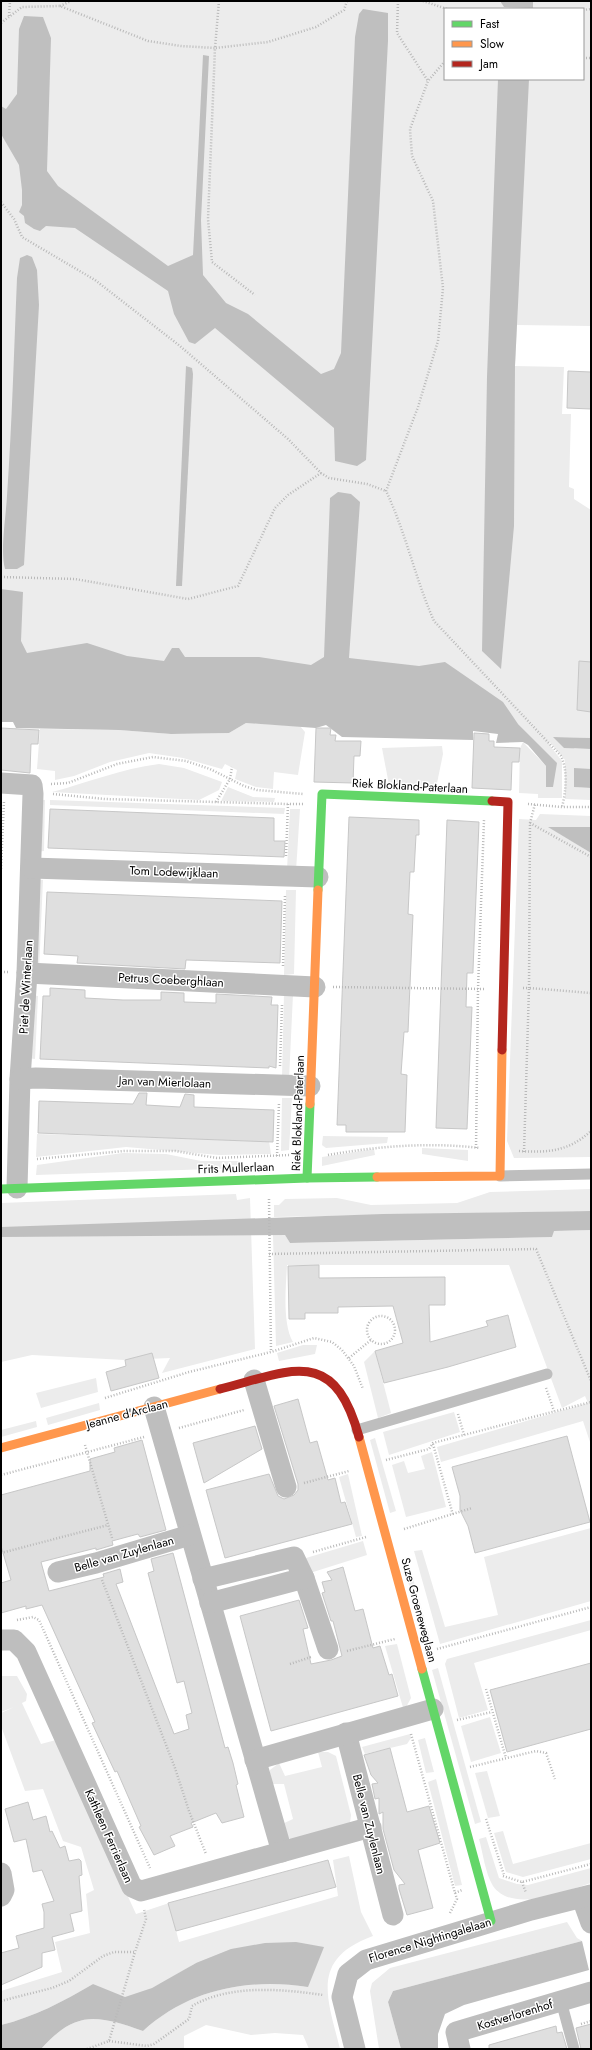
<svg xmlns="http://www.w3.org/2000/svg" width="592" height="2050" font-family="Jost,sans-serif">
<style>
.green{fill:#ececec;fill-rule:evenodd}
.water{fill:#bfbfbf}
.building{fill:#dfdfdf;stroke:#c7c7c7}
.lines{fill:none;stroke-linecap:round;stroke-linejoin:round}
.path{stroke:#b9b9b9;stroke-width:2.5;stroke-dasharray:1 2;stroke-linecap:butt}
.lane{stroke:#bebebe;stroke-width:11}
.street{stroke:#bebebe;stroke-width:21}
.fast{stroke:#63d668;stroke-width:9}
.slow{stroke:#ff974d;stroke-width:9}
.jam{stroke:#b3261e;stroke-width:9}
.labels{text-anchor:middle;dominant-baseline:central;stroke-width:3;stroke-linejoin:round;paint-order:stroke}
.street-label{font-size:12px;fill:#000;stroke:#fff}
</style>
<rect width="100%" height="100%" fill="#fff"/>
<!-- green -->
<g class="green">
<path d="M1,1H591V326L517,325L515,366L564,367L562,414H571L569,487L574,489V499L591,510V738L554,737L575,749H591V769H574L575,787L591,788V800L565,799V760L548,740L551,747L562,761V798H538V794L519,793L520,748L523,742L546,766L556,763L518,724L1,703ZM445,9H583V79H445Z"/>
<polygon points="246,723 300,726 305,732 298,775 274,772 273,789 256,787 235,779 237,770 225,764 222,769 183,758 149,753 110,762 74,776 55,780 55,771 37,769 40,729 119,730 171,734 229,733"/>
<polygon points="442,746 443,754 436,788 389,785 382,748"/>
<path d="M159,764L184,768L222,782L219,790L199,800L52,792C90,782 120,769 159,764Z"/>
<polygon points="228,787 253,797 275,798 274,802 221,801"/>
<polygon points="37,799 45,800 44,851 36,852"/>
<polygon points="50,800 285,808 284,814 50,805"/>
<polygon points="290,809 300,809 296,871 287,870"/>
<polygon points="540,814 591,816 591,827 549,827 591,853 591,1157 514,1158 507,1141 519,819 536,820"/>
<polygon points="35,879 43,880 39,971 31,966"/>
<polygon points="286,890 296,890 294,974 284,975"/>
<polygon points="284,993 293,994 289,1080 282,1078"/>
<polygon points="31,995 38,996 35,1059 27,1058"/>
<polygon points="282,1098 292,1098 289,1150 281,1151"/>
<polygon points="37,1134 269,1141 271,1154 219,1155 126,1147 36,1157"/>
<polygon points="323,1136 388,1137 387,1143 326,1148 322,1145"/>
<polygon points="422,1148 468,1150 468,1161 422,1154"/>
<polygon points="374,1149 375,1155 322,1166 322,1157"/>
<polygon points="123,1153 166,1154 201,1161 239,1161 240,1168 36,1175 37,1165"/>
<polygon points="591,1189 591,1211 274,1217 274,1205 279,1205 285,1199 337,1198 371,1205 457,1203 490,1192"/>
<polygon points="236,1194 237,1200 250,1198 255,1349 162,1373 170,1358 125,1360 32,1355 1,1362 1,1203"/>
<path d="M591,1230V1445L583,1421L441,1462L437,1447L588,1403L585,1396L562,1408L509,1265H287C286,1286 282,1323 293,1342L276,1346L273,1235H285L290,1243L552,1237L553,1231Z"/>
<polygon points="303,1345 317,1345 315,1354 279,1361 277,1353"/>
<polygon points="375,1351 391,1413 378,1418 364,1362"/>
<polygon points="96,1378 98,1392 41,1408 36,1393"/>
<polygon points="99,1403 100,1410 48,1425 46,1418"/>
<polygon points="454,1412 460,1432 389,1455 383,1432"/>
<polygon points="36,1421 37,1427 1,1437 1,1430"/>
<polygon points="375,1438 396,1511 390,1513 370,1440"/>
<polygon points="432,1452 446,1507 406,1517 392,1465 404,1461 408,1473 425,1469 421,1456"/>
<polygon points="348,1474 362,1536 356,1537 339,1477"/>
<polygon points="591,1528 591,1601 440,1644 414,1551 422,1550 445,1627 498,1615 484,1557"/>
<polygon points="363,1541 367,1555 310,1573 306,1558"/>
<polygon points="407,1557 432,1646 426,1649 402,1559"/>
<polygon points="591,1620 591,1630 474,1663 488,1710 459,1718 445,1664 447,1659"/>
<polygon points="397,1644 411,1698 404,1711 385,1646"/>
<polygon points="438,1668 481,1822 475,1824 432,1670"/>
<path d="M1,1676H17L27,1694L26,1701L22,1703L41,1744L56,1740L136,1914L169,1903L179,1942L338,1896L333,1860L349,1856L361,1912L373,1936C310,1959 327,1997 340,2049H309L303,2035L275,2033L251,2035L206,2025L184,2036V2049H41C76,2010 97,2015 143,2031C189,1989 248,1978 308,1987L196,1963C180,1972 143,1997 125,1997C115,1996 102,1989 93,1984C64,2001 34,2017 1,2025V1991L62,1972L55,1942L90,1933L86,1894L94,1890L81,1847L63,1841L43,1789L25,1791L1,1726V1713L14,1707L1,1712Z"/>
<polygon points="490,1717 501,1753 471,1762 461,1726"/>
<polygon points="410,1734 411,1738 407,1744 365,1754 362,1747"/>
<polygon points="425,1738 434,1772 426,1773 418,1740"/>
<polygon points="318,1752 328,1752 336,1756 351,1815 350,1823 294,1841 285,1836 280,1825 293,1819 284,1784 269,1784 270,1770 279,1763 285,1776 322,1767"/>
<polygon points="487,1771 500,1816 488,1818 475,1773"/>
<polygon points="436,1779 462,1885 455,1886 428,1782"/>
<polygon points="503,1831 513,1864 591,1843 591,1859 523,1877 506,1872 494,1833"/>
<path d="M486,1837L499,1878L517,1884L528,1885L591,1868V1883C565,1891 513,1914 493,1886C485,1873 483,1853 479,1839Z"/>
<polygon points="567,1922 577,1938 582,1941 393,1991 388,2002 401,2049 379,2049 370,1991 372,1983 390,1968"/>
</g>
<!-- water -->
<g class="water">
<polygon points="500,1 533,1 533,8 504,7"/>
<polygon points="363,9 388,13 388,41 366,460 357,466 335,461 334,428 215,328 195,344 189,342 174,314 168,291 75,228 46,226 40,231 34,229 25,223 24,216 19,212 22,205 22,190 19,165 1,134 1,106 6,109 17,94 19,29 24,16 43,17 51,38 47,171 58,186 168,266 193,255 203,55 209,56 201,220 203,275 226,303 248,314 321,374 334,369 341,353 355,37 359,14"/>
<polygon points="498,79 529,79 515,366 514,526 501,669 482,651 487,377"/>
<path d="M27,255L32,257L37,270L39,305L24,565L17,569H5C0,551 6,516 7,496C12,424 14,351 17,278L20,258Z"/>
<polygon points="186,366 192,368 193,374 182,586 176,586"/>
<polygon points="338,492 351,494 360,502 349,658 419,666 445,662 503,702 518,724 557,763 553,787 546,787 546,766 528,745 523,742 496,743 498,734 473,731 473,740 342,737 326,725 316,728 246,723 229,733 171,734 119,730 16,728 13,722 1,722 1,589 23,592 21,641 27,653 87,643 127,656 164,661 172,648 179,648 185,657 259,657 311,665 324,657 330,498"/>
<polygon points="553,737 591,738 591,749 564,748"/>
<polygon points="574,768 591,769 591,788 574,787"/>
<polygon points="548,827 591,827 591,853"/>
<polygon points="591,1211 591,1230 554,1231 552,1237 290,1243 285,1235 1,1237 1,1227 383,1214"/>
<polygon points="582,1941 589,1970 464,2005 445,2014 438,2034 438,2049 401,2049 388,2002 393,1991"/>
<path d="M296,1942L324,1947L308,1987C248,1978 189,1989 143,2031C97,2015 76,2010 41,2049H1V2025C34,2017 64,2001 93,1984L125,1997L152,1988L196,1963L231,1949L265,1943Z"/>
</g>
<!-- building -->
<g class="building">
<polygon points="568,371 591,372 591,409 567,408"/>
<polygon points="579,661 591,662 591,712 577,710"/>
<polygon points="1,728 39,730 38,744 31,744 30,773 1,770"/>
<polygon points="316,728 331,728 330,735 336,735 335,741 361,741 360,756 354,756 353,783 314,782"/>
<polygon points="474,733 489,734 489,741 494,741 494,747 520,748 519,762 512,762 511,790 472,788"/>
<polygon points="50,809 274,818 274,841 285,841 284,857 48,848"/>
<polygon points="349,817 419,820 419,835 416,835 414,872 410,872 408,914 413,915 408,1032 404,1032 401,1074 407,1075 405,1132 346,1132 346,1125 337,1125"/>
<polygon points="447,820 479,822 473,970 473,973 467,973 466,1007 472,1007 467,1129 436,1128"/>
<polygon points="47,892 282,901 280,963 186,960 185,969 77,963 78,956 44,954"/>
<polygon points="50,988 85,990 85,998 123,1000 161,1000 161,992 184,993 184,1002 216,1003 216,994 272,997 271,1005 278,1005 276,1068 269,1066 269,1068 40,1059 43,996 50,996"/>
<polygon points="139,1093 147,1093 146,1105 180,1107 185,1094 194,1095 194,1107 274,1110 273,1142 38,1133 39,1101 133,1104"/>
<polygon points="319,1265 319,1278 445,1277 445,1305 429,1305 430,1342 488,1326 486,1321 508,1315 516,1347 448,1367 384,1383 375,1351 403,1343 393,1306 338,1307 338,1313 305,1313 305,1319 289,1319 288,1266"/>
<polygon points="152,1353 159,1378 111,1391 106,1372 126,1366 125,1360"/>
<polygon points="298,1399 310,1443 317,1441 328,1480 335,1478 341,1503 345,1502 352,1524 225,1558 206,1490 269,1474 278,1496 284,1499 294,1495 298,1490 298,1484 274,1406"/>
<polygon points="255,1426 262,1449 204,1483 193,1443"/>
<polygon points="567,1436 590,1522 475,1553 468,1526 460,1510 460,1496 452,1467"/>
<polygon points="142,1440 166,1530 140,1537 138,1534 112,1541 113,1545 96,1550 96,1548 41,1562 49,1591 104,1577 103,1574 120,1569 123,1582 116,1584 174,1734 189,1729 186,1715 192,1713 184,1681 177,1683 148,1573 154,1571 151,1559 173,1553 225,1748 228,1747 233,1763 238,1784 236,1785 244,1817 222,1823 216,1813 191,1823 193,1827 170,1836 175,1846 154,1855 139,1827 141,1826 117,1771 115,1772 99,1738 92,1723 95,1722 42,1605 26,1609 26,1606 1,1613 1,1583 11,1580 1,1546 1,1495 90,1471 90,1459 115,1452 114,1448"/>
<polygon points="343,1567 355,1611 363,1609 373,1648 380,1646 389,1675 392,1674 398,1696 271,1731 240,1616 299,1600 308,1628 303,1629 311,1664 331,1660 342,1656 333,1621 331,1621 322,1593 325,1592 322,1582 332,1580 327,1572"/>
<polygon points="591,1663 591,1729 507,1752 490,1690"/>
<polygon points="390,1748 407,1812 429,1806 440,1843 418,1850 433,1908 407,1915 399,1889 399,1885 405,1884 394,1870 383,1829 383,1812 379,1814 379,1798 375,1799 372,1784 378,1783 371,1775 364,1755"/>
<polygon points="28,1802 33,1820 46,1816 50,1832 52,1831 60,1848 65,1846 69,1861 79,1859 81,1861 82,1875 79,1876 82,1911 70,1914 74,1931 52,1937 55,1950 42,1953 42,1967 1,1985 1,1953 19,1948 16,1936 44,1928 44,1912 42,1904 54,1901 42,1870 33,1872 26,1839 14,1842 5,1809"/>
<polygon points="328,1860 336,1887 176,1931 168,1903"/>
<polygon points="591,2024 591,2049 581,2049 576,2028"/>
<polygon points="556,2026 557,2033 562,2032 567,2049 489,2049 489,2045"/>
</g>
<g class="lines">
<!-- path -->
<g class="path">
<polyline points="219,1 215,48 268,42 316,27 344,10 347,1"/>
<polyline points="398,1 397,33 428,81"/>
<polyline points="423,1 447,9"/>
<polyline points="60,6 71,1"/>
<polyline points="583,10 591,9"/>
<polyline points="9,16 10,1"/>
<polyline points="1,23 22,7 60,6 148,41 181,46 215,48 208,219 212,262 255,295"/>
<polyline points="583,58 591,58"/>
<path d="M445,61L428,81L410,129L412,156L433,201L443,288L438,341L418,407L386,491C406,533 415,578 434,621L561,756C568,770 566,792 562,807"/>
<polyline points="1,202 14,219 22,237 95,280 180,346 288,439 321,473 329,478 367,484 386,491"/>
<polyline points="1,577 75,579 188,599 238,586 275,508 288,495 321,473"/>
<polyline points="51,784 68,783 117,764 153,757 186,761 210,769 244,786 257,790 303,794"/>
<polyline points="53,794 105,799 288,804"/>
<polyline points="216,802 230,779 232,767"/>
<polyline points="528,804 562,807 591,807"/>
<polyline points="530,823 591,857"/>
<polyline points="286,856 288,804 303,804"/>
<polyline points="1,869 4,801"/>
<polyline points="283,966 285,895"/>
<polyline points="1,972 9,972"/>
<polyline points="333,987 484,989"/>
<polyline points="523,988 529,988 530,823 535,804"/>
<polyline points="280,1066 282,1005"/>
<polyline points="476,1148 478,989 484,820"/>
<path d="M519,1151C549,1153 569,1151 591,1131"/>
<polyline points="524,1152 529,988 591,993"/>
<path d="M328,1155C379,1146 429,1142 480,1148"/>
<polyline points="277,1156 279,1103"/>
<polyline points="37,1159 124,1151 175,1151 217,1158 289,1155"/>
<polyline points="269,1199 271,1352"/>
<polyline points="269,1254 536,1249 591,1381"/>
<circle cx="381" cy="1330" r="14"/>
<polyline points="349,1358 371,1340"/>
<polyline points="546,1388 554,1411"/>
<polyline points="105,1398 189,1372 271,1352 314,1338 332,1342 342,1350 354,1366 363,1389"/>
<polyline points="458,1414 464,1435"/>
<polyline points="179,1428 244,1410"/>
<polyline points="433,1444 453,1515"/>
<polyline points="85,1445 112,1538"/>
<polyline points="386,1460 429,1449 433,1443 591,1402"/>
<polyline points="1,1475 144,1437"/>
<polyline points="304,1483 349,1471"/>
<polyline points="404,1529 472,1508"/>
<polyline points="313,1552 366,1537"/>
<polyline points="1,1553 108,1525"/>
<polyline points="102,1580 175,1768 189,1811 206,1854"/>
<polyline points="17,1620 33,1617 39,1620 150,1868"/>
<polyline points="437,1649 591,1607"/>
<polyline points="347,1651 395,1639"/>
<polyline points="290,1664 311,1657"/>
<polyline points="486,1689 506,1758"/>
<polyline points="457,1720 492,1712"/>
<polyline points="411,1734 455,1893 462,1890"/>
<polyline points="470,1767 536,1751 546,1753 555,1779"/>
<polyline points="486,1819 504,1875"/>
<polyline points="503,1876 522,1882 591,1864"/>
<polyline points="522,1882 526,1893"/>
<polyline points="450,1913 457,1899 455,1893"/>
<polyline points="1,2001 52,1988 69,1981 103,1956 114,1952 135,1952 146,1919 144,1909"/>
<polyline points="581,2024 591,2021"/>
<path d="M109,2041L147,2046L154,2044L189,2019L192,2006C230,1984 282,1989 323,1995"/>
<polyline points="87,2049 109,2041 135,1952"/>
</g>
<!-- lane -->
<g class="lane">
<polyline points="500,1176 591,1174"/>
<polyline points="357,1430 547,1374"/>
<polyline points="561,2001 574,2049"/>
</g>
<!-- street -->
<g class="street">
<polyline points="1,783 32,785 33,794 27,973 20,1079 17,1188"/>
<polyline points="31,868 318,877"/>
<polyline points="27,973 315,987"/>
<polyline points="20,1079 36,1078 310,1086"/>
<polyline points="254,1380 286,1487"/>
<polyline points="154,1407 282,1852"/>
<polyline points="58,1572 96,1563 190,1535"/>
<polyline points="304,1578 328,1649"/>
<polyline points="203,1579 294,1557 304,1578 210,1603"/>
<polyline points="1,1640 14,1640 26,1652 132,1887 141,1891 371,1827"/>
<polyline points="346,1733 393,1915"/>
<polyline points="255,1760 433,1709"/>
<polyline points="1,1873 4,1890 1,1896"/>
<polyline points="582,1898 591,1923"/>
<polyline points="355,2049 342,1997 348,1974 366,1960 531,1910 591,1895"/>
<polyline points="460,2049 456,2032 591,1992"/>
</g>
<!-- fast -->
<g class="fast">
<polyline points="318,890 322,794 492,801"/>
<polyline points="307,1178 310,1104"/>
<polyline points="1,1189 307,1178 377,1177"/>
<polyline points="422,1669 491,1921"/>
</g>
<!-- slow -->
<g class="slow">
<polyline points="310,1104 318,890"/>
<polyline points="377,1177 500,1176 502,1050"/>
<polyline points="359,1437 422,1669"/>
<polyline points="1,1448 220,1389"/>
</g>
<!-- jam -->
<g class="jam">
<polyline points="492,801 508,802 502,1050"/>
<path d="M220,1389C291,1371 334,1345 359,1437"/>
</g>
</g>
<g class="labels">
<!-- street labels -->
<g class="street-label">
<text transform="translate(410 786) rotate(3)">Riek Blokland-Paterlaan</text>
<text transform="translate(174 872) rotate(2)">Tom Lodewijklaan</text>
<text transform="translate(171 980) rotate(3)">Petrus Coeberghlaan</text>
<text transform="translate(26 987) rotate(-87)">Piet de Winterlaan</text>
<text transform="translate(165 1082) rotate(2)">Jan van Mierlolaan</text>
<text transform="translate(298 1113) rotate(-88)">Riek Blokland-Paterlaan</text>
<text transform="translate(236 1168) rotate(-2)">Frits Mullerlaan</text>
<text transform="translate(127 1414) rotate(-15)">Jeanne d'Arclaan</text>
<text transform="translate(124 1554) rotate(-16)">Belle van Zuylenlaan</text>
<text transform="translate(419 1610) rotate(75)">Suze Groeneweglaan</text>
<text transform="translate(369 1824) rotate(76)">Belle van Zuylenlaan</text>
<text transform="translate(109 1836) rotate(66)">Kathleen Ferrierlaan</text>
<text transform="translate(430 1940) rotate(-17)">Florence Nightingalelaan</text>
<text transform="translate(515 2015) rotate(-17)">Kostverlorenhof</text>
</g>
</g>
<!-- border -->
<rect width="592" height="2050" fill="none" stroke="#000000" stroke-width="4"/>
<!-- legend -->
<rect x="444" y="8" width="140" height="72" fill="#ffffff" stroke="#999999"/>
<rect x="452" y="21" width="20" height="6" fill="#63d668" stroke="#999999"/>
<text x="480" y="28" font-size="12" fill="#000000">Fast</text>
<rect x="452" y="41" width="20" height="6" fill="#ff974d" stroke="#999999"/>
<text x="480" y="48" font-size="12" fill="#000000">Slow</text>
<rect x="452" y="61" width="20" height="6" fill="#b3261e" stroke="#999999"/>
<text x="480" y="68" font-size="12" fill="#000000">Jam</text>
</svg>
